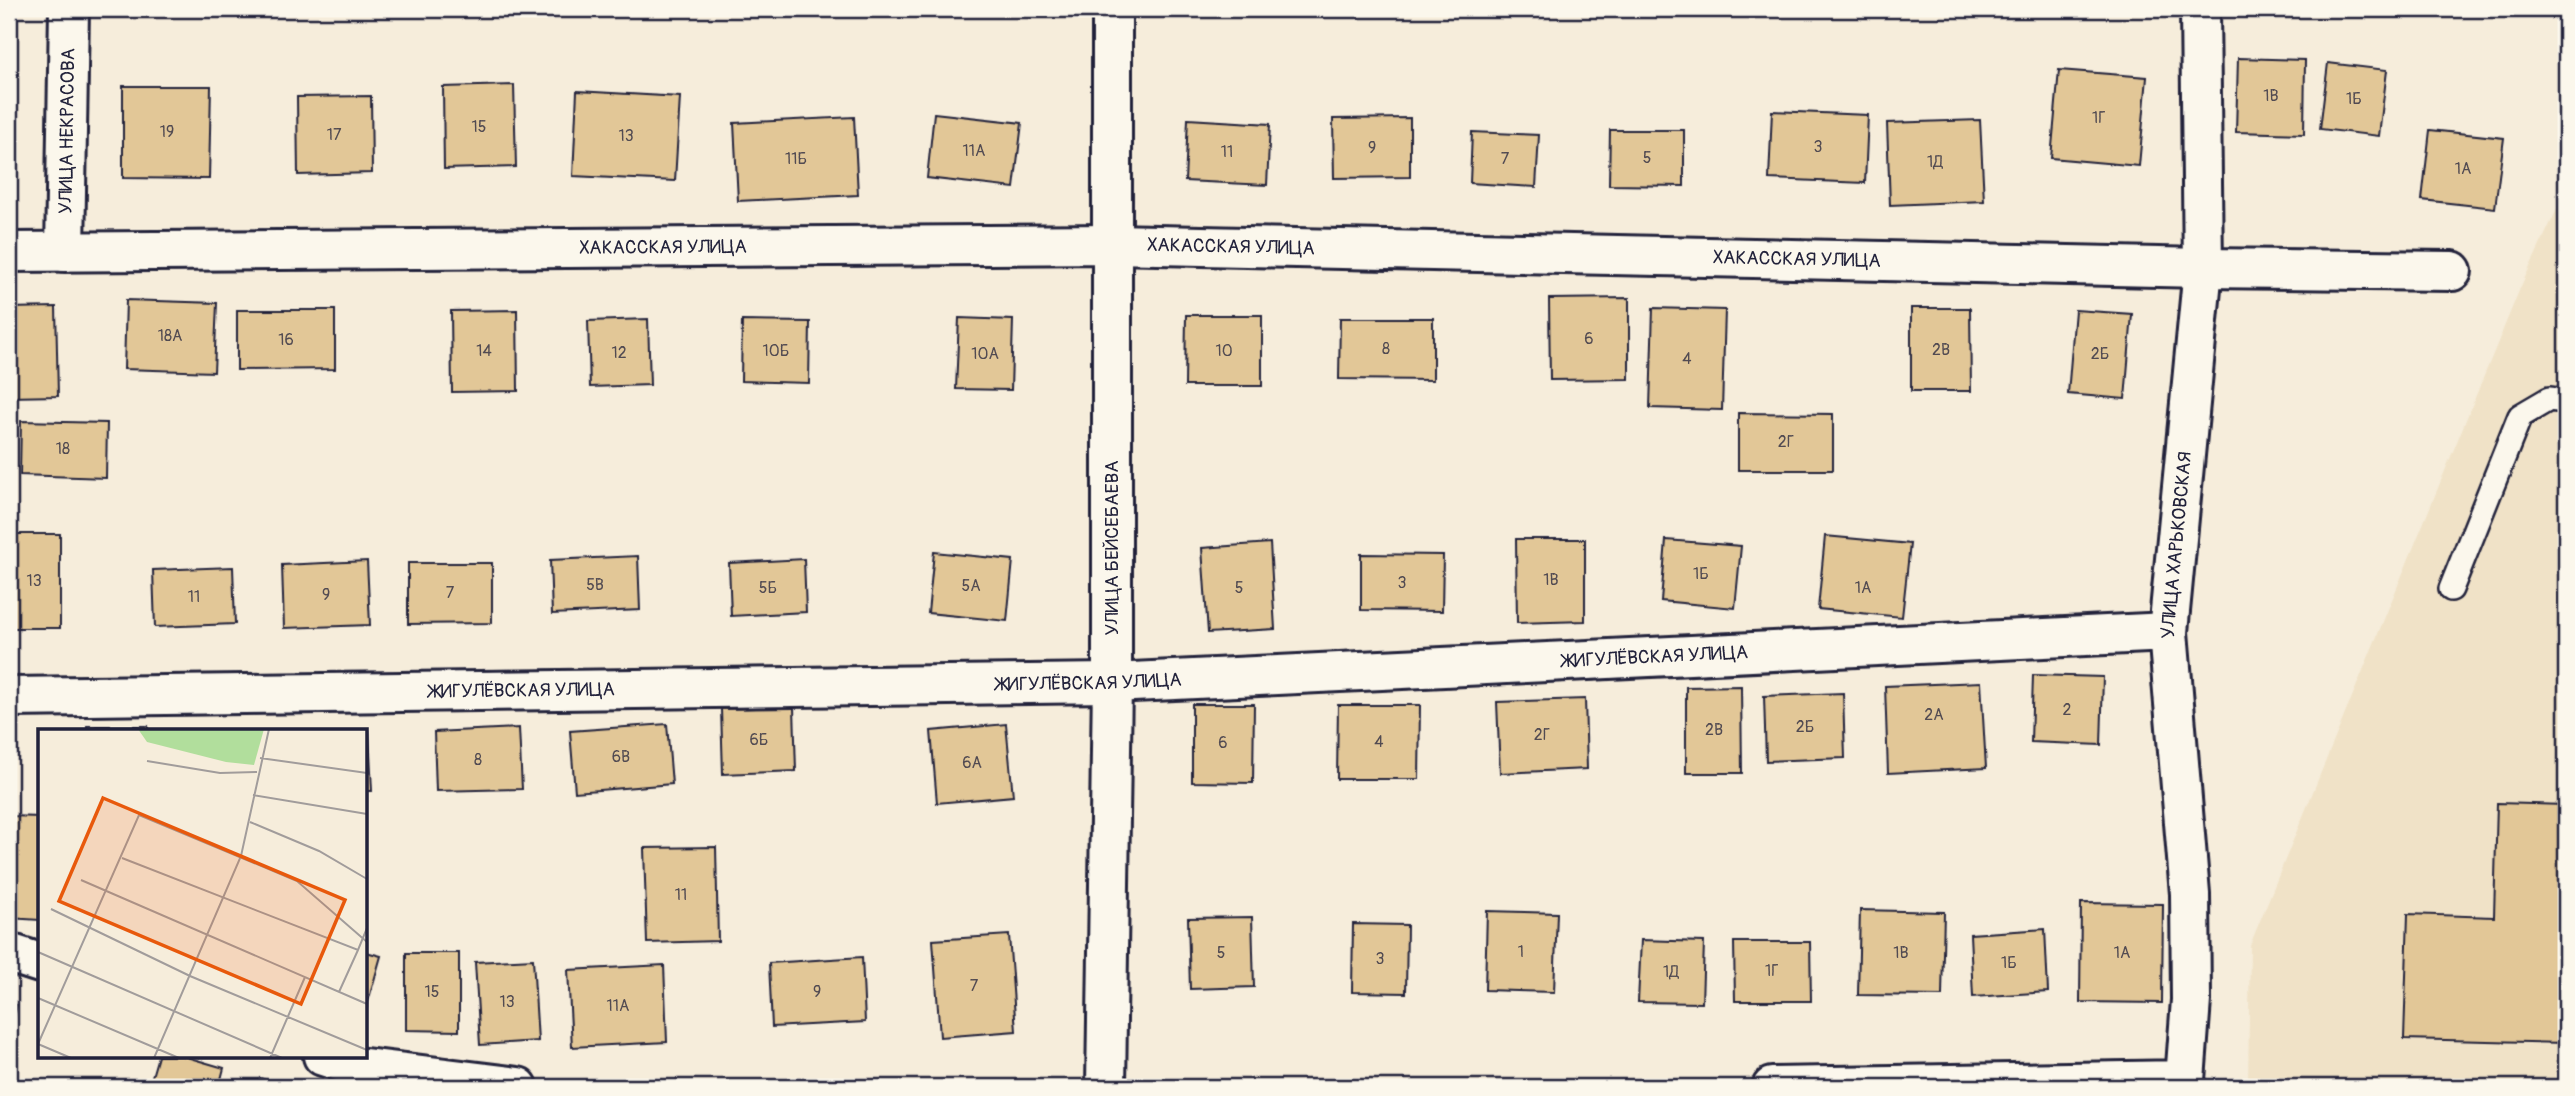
<svg xmlns="http://www.w3.org/2000/svg" width="2575" height="1096" font-family="Pangolin,sans-serif">
<style>
.built{fill:#f0e2c7}
.building{fill:#e2c797;stroke:#22223b;stroke-width:2}
.lines{fill:none;stroke-linecap:round;stroke-linejoin:round}
.lane-casing{stroke:#22223b;stroke-width:28}
.street-casing{stroke:#22223b;stroke-width:44}
.secondary-casing{stroke:#22223b;stroke-width:44}
.lane{stroke:#fbf7ec;stroke-width:23}
.street{stroke:#fbf7ec;stroke-width:38}
.secondary{stroke:#fbf7ec;stroke-width:38}
.labels{text-anchor:middle;dominant-baseline:central;stroke-width:5;stroke-linejoin:round;paint-order:stroke}
.number-label{font-size:16px;fill:#524b52}
.street-label{font-size:19px;fill:#22223b;stroke:#fbf7ec}
.inset-road{fill:none;stroke:#a19c9b;stroke-width:2}
.view{fill:#e8590c;fill-opacity:0.15;stroke:#e8590c;stroke-width:3.5}
.inset-edge{fill:none;stroke:#22223b;stroke-width:3.5}
</style>
<rect width="100%" height="100%" fill="#f6eddb"/>
<filter id="ink" filterUnits="userSpaceOnUse"><feTurbulence type="fractalNoise" baseFrequency=".0143" numOctaves="2"/><feDisplacementMap in="SourceGraphic" scale="14" xChannelSelector="R" yChannelSelector="G"/><feConvolveMatrix kernelMatrix="1 2 1 2 8 2 1 2 1" color-interpolation-filters="sRGB"/></filter>
<g filter="url(#ink)">
<!-- built -->
<polygon class="built" points="2566,190 2566,1087 2248,1087 2250,945 2521,286"/>
<!-- building -->
<g class="building">
<polygon points="2238,58 2305,60 2304,134 2236,132"/>
<polygon points="2328,63 2387,70 2379,136 2320,129"/>
<polygon points="2059,70 2147,77 2139,166 2051,158"/>
<polygon points="514,85 516,167 444,169 443,87"/>
<polygon points="123,86 211,86 209,179 123,178"/>
<polygon points="577,91 680,97 675,181 573,176"/>
<polygon points="371,96 372,173 298,175 297,97"/>
<polygon points="1772,111 1868,115 1865,183 1769,179"/>
<polygon points="934,113 1022,123 1014,188 927,178"/>
<polygon points="854,117 858,195 738,201 734,123"/>
<polygon points="1410,118 1410,177 1334,178 1333,119"/>
<polygon points="1188,119 1270,124 1267,185 1185,181"/>
<polygon points="1980,120 1984,201 1890,205 1887,123"/>
<polygon points="1610,130 1684,130 1684,186 1609,185"/>
<polygon points="2430,130 2504,138 2495,208 2422,200"/>
<polygon points="1472,132 1539,135 1536,187 1470,183"/>
<polygon points="1629,298 1629,379 1550,380 1549,299"/>
<polygon points="126,300 217,303 214,372 124,369"/>
<polygon points="56,307 58,396 9,397 9,308"/>
<polygon points="1653,308 1725,310 1722,410 1650,408"/>
<polygon points="1911,308 1970,308 1971,391 1911,391"/>
<polygon points="237,310 335,310 335,369 237,370"/>
<polygon points="517,310 518,391 452,392 451,311"/>
<polygon points="2075,310 2132,314 2125,399 2068,394"/>
<polygon points="1186,315 1262,315 1262,386 1185,386"/>
<polygon points="959,318 1013,320 1011,390 956,389"/>
<polygon points="1340,318 1433,318 1433,380 1339,379"/>
<polygon points="648,319 650,385 590,387 588,321"/>
<polygon points="742,321 810,322 809,383 741,381"/>
<polygon points="1738,413 1833,414 1833,470 1738,470"/>
<polygon points="21,421 107,423 106,478 20,475"/>
<rect x="9" y="534" width="51" height="94"/>
<polygon points="1825,536 1910,544 1902,617 1818,609"/>
<polygon points="1516,539 1585,539 1585,621 1517,623"/>
<polygon points="1666,540 1741,546 1735,608 1661,601"/>
<polygon points="1270,543 1275,629 1208,633 1202,548"/>
<polygon points="934,552 1013,560 1007,621 928,613"/>
<polygon points="1361,554 1443,555 1442,611 1361,610"/>
<polygon points="638,556 640,610 552,614 550,560"/>
<polygon points="804,559 806,612 731,616 729,563"/>
<polygon points="367,561 370,625 284,628 282,565"/>
<polygon points="408,563 492,563 492,623 408,624"/>
<polygon points="233,567 235,624 155,627 153,570"/>
<polygon points="2033,675 2103,677 2101,745 2031,742"/>
<polygon points="1981,682 1986,768 1888,773 1885,686"/>
<polygon points="1741,686 1742,773 1686,773 1686,687"/>
<polygon points="1843,693 1845,758 1766,761 1764,696"/>
<polygon points="1585,699 1587,769 1500,773 1497,702"/>
<polygon points="1192,704 1254,704 1253,783 1192,782"/>
<polygon points="1338,705 1420,705 1419,779 1337,779"/>
<polygon points="794,707 796,771 723,774 721,709"/>
<polygon points="667,724 672,784 575,792 570,731"/>
<polygon points="1006,724 1013,796 937,803 931,731"/>
<rect x="87" y="726" width="61" height="4"/>
<polygon points="519,728 522,789 436,791 434,732"/>
<polygon points="366,731 369,731 372,791 366,791"/>
<polygon points="2497,803 2566,805 2566,1043 2404,1039 2408,914 2494,917"/>
<polygon points="9,816 40,817 40,920 9,918"/>
<polygon points="716,847 718,941 647,943 644,848"/>
<polygon points="2081,903 2163,904 2162,1003 2080,1002"/>
<polygon points="1860,910 1944,912 1942,996 1858,995"/>
<polygon points="1487,911 1557,913 1554,992 1485,990"/>
<polygon points="1252,917 1254,987 1190,989 1188,918"/>
<polygon points="1353,924 1407,925 1406,993 1352,992"/>
<polygon points="2045,929 2048,992 1973,997 1970,934"/>
<polygon points="1009,935 1016,1031 940,1037 933,940"/>
<polygon points="1641,940 1704,942 1702,1003 1638,1002"/>
<polygon points="1734,942 1810,942 1811,1001 1735,1001"/>
<polygon points="366,952 381,956 366,1009"/>
<polygon points="406,953 459,953 459,1031 406,1030"/>
<polygon points="862,957 865,1022 772,1027 769,963"/>
<polygon points="533,959 538,1041 480,1045 475,962"/>
<polygon points="664,965 667,1042 572,1047 568,970"/>
<polygon points="9,1003 17,1005 9,1039"/>
<polygon points="158,1056 183,1056 224,1068 219,1087 149,1087"/>
<polygon points="260,1078 288,1087 256,1087"/>
</g>
<g class="lines">
<defs>
<polyline id="lane" points="2451,589 2520,416 2549,399 2566,401"/>
<g id="street">
<path id="s1" d="M9,252L1113,244L2203,268L2452,271"/>
<path id="s2" d="M65,252L69,9"/>
<path id="s3" d="M9,697L1112,683L2168,632"/>
<polyline points="9,953 40,963"/>
<polyline points="323,1056 357,1067 518,1087"/>
<path id="s4" d="M1772,1087L2185,1080L2191,1000L2190,894L2168,632L2203,268L2200,9"/>
</g>
<polyline id="secondary" points="1106,1087 1112,683 1112,9"/>
</defs>
<!-- lane casing -->
<use href="#lane" class="lane-casing"/>
<!-- street casing -->
<use href="#street" class="street-casing"/>
<!-- secondary casing -->
<use href="#secondary" class="secondary-casing"/>
<!-- lane -->
<use href="#lane" class="lane"/>
<!-- street -->
<use href="#street" class="street"/>
<!-- secondary -->
<use href="#secondary" class="secondary"/>
</g>
</g>
<g class="labels">
<!-- number labels -->
<g class="number-label">
<text x="2271" y="96">1В</text>
<text x="2354" y="99">1Б</text>
<text x="2099" y="118">1Г</text>
<text x="479" y="127">15</text>
<text x="167" y="132">19</text>
<text x="334" y="135">17</text>
<text x="626" y="136">13</text>
<text x="1818" y="147">3</text>
<text x="1372" y="148">9</text>
<text x="974" y="151">11А</text>
<text x="1227" y="152">11</text>
<text x="1647" y="158">5</text>
<text x="796" y="159">11Б</text>
<text x="1505" y="159">7</text>
<text x="1935" y="162">1Д</text>
<text x="2463" y="169">1А</text>
<text x="170" y="336">18А</text>
<text x="1589" y="339">6</text>
<text x="286" y="340">16</text>
<text x="1386" y="349">8</text>
<text x="1941" y="350">2В</text>
<text x="484" y="351">14</text>
<text x="776" y="351">10Б</text>
<text x="1224" y="351">10</text>
<text x="619" y="353">12</text>
<text x="985" y="354">10А</text>
<text x="2100" y="354">2Б</text>
<text x="1687" y="359">4</text>
<text x="1786" y="442">2Г</text>
<text x="63" y="449">18</text>
<text x="1701" y="574">1Б</text>
<text x="1551" y="580">1В</text>
<text x="34" y="581">13</text>
<text x="1402" y="583">3</text>
<text x="595" y="585">5В</text>
<text x="971" y="586">5А</text>
<text x="768" y="588">5Б</text>
<text x="1239" y="588">5</text>
<text x="1863" y="588">1А</text>
<text x="450" y="593">7</text>
<text x="326" y="595">9</text>
<text x="194" y="597">11</text>
<text x="2067" y="710">2</text>
<text x="1934" y="715">2А</text>
<text x="1805" y="727">2Б</text>
<text x="1714" y="730">2В</text>
<text x="1542" y="735">2Г</text>
<text x="759" y="740">6Б</text>
<text x="1379" y="742">4</text>
<text x="1223" y="743">6</text>
<text x="621" y="757">6В</text>
<text x="478" y="760">8</text>
<text x="972" y="763">6А</text>
<text x="681" y="895">11</text>
<text x="1521" y="952">1</text>
<text x="1221" y="953">5</text>
<text x="1901" y="953">1В</text>
<text x="2122" y="953">1А</text>
<text x="1380" y="959">3</text>
<text x="2009" y="963">1Б</text>
<text x="1772" y="971">1Г</text>
<text x="1671" y="972">1Д</text>
<text x="974" y="986">7</text>
<text x="432" y="992">15</text>
<text x="817" y="992">9</text>
<text x="507" y="1002">13</text>
<text x="618" y="1006">11А</text>
</g>
<!-- street labels -->
<g class="street-label">
<text stroke="none"><textPath href="#s2" startOffset="121">УЛИЦА НЕКРАСОВА</textPath></text>
<text stroke="none"><textPath href="#s1" startOffset="1222">ХАКАССКАЯ УЛИЦА</textPath></text>
<text stroke="none"><textPath href="#s1" startOffset="654">ХАКАССКАЯ УЛИЦА</textPath></text>
<text stroke="none"><textPath href="#s1" startOffset="1788">ХАКАССКАЯ УЛИЦА</textPath></text>
<text stroke="none"><textPath href="#s4" startOffset="950">УЛИЦА ХАРЬКОВСКАЯ</textPath></text>
<text transform="translate(1112 548) rotate(-90)">УЛИЦА БЕЙСЕБАЕВА</text>
<text stroke="none"><textPath href="#s3" startOffset="1647">ЖИГУЛЁВСКАЯ УЛИЦА</textPath></text>
<text stroke="none"><textPath href="#s3" startOffset="1080">ЖИГУЛЁВСКАЯ УЛИЦА</textPath></text>
<text stroke="none"><textPath href="#s3" startOffset="513">ЖИГУЛЁВСКАЯ УЛИЦА</textPath></text>
</g>
</g>
<!-- overview -->
<g transform="translate(38 729)">
<rect width="329" height="329" fill="#f6eddb"/>
<path d="M100,0H226L216,36L188,33L109,13Z" fill="#b1de9c"/>
<path class="inset-road" d="M222,29L329,44M109,32L182,44L219,43M215,66L329,85M212,93L281,122L329,150M84,129L320,221L329,199M43,151L329,275M13,180L152,247L329,321M0,223L244,329M301,263L320,221M0,269L141,329M0,315L101,86L259,152L329,213M0,315L33,329M116,329L203,127L231,0M232,329L267,248"/>
<path class="view" d="M65,69L307,171L263,275L21,172Z"/>
<rect width="329" height="329" class="inset-edge"/>
</g>
<!-- margin -->
<rect width="2575" height="1096" fill="none" stroke="#fbf7ec" stroke-width="35"/>
<rect x="18" y="18" width="2540" height="1061" fill="none" stroke="#22223b" stroke-width="2.5" filter="url(#ink)"/>
</svg>
